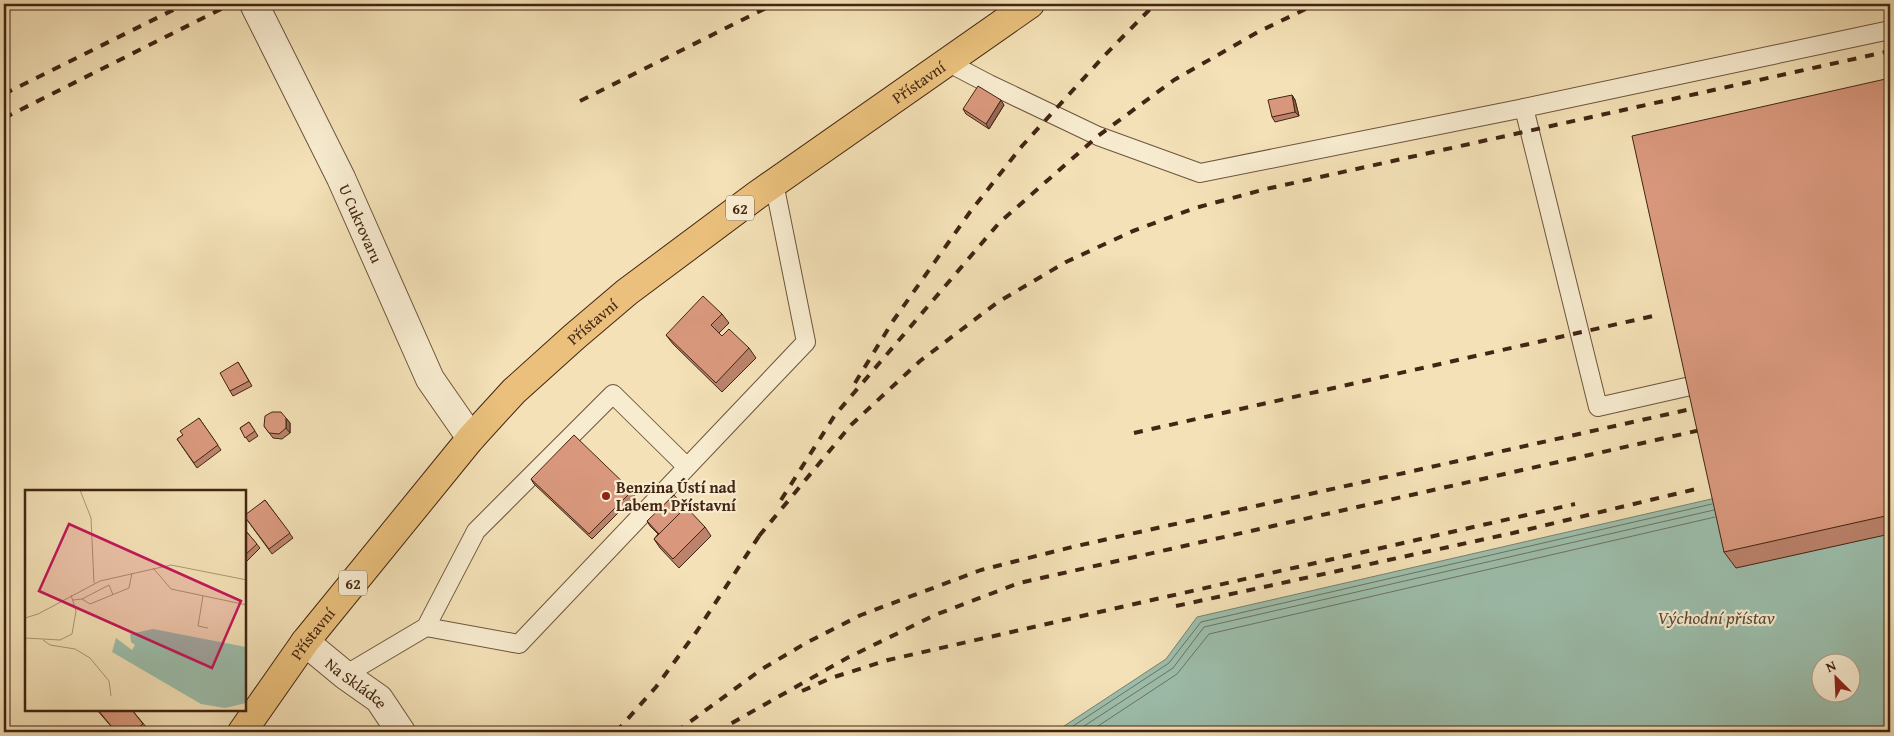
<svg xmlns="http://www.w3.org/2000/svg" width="1894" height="736" font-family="'Gentium Book Plus',serif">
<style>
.water{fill:#9cbeac;stroke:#78816f;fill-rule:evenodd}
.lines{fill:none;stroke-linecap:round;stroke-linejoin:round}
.shore{stroke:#6f7260;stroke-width:1}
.service-casing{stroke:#6e543c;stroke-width:20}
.minor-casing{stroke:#6e543c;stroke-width:30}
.primary-casing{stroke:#422513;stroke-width:30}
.service{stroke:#f8ecd0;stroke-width:18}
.minor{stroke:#f8ecd0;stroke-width:28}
.primary{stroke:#eac07c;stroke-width:28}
.rail{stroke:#422513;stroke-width:4;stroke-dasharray:9 9;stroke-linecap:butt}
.wall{fill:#bb836c;stroke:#422513}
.shaded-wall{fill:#986a58;stroke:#422513}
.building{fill:#d9987d;stroke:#422513}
.poi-dot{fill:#8f2418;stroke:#f8ecd0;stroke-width:2}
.labels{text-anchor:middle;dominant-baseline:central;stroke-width:4.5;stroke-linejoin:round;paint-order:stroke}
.shield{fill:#f8ecd0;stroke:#79614c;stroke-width:1}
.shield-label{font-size:15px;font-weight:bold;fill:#422513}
.street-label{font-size:16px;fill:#422513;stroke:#f8ecd0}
.poi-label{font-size:16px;font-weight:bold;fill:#422513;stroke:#f8ecd0;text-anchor:start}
.water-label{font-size:18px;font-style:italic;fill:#584b39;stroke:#f8ecd0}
.inset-road{fill:none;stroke:#ad9675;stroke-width:1}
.view{fill:#c2185b;fill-opacity:0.15;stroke:#c2185b;stroke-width:2.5}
.inset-edge{fill:none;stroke:#422513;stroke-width:2.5}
</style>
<rect width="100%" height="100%" fill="#f4e1b7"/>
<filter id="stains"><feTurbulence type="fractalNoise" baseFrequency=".004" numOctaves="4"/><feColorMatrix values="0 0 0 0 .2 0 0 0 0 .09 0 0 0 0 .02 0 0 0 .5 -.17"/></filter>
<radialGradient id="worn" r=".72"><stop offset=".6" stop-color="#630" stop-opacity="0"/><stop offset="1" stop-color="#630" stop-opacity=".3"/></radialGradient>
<!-- water -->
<path class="water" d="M1890,458V732H1055L1166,659L1197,617ZM1822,664H1852V694H1822Z"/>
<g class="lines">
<!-- shore -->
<g class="shore">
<polyline points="1064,732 1169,663 1201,622 1712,504"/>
<polyline points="1075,732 1173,668 1204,627 1714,510"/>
<polyline points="1089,732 1177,674 1209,634 1715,517"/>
</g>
<defs>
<g id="service">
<polyline points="947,62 989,84 1098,136 1200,173 1524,108 1890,30"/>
<polyline points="1524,108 1598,407 1695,385"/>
<polyline points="426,627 519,644 806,342 774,183"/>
<polyline points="345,675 426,627 476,531 613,394 687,467"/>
</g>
<g id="minor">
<path id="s1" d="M254,4L341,178L430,379L471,438"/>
<path id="s2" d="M305,642L345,675L379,699L401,732"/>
</g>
<g id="primary">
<path id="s3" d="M242,732L305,642L471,438L514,391L574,337L627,292L757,195L1030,4"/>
</g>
</defs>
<!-- service casing -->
<use href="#service" class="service-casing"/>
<!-- minor casing -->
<use href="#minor" class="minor-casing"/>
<!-- primary casing -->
<use href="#primary" class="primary-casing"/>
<!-- service -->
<use href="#service" class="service"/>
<!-- minor -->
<use href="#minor" class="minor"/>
<!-- primary -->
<use href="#primary" class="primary"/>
<!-- rail -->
<g class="rail">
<polyline points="4,94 185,4"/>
<polyline points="580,101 774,4"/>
<polyline points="4,118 231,4"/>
<polyline points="855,383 893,321 970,212 1022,146 1105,55 1155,4"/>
<polyline points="1134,433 1653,316"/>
<polyline points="781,500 835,415 999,223 1098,136 1174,80 1258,32 1316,4"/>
<polyline points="759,536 851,425 920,361 998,302 1066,262 1133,231 1195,208 1266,189 1890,51"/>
<polyline points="1176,606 1513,533 1696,489"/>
<polyline points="802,691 831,678 888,660 1575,504"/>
<polyline points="616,732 656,687 697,631 763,530"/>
<polyline points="676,732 762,669 806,643 861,615 981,570 1072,547 1700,407"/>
<polyline points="716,732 847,658 935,615 1019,583 1705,429"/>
</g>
</g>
<!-- wall -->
<g class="wall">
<polygon points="1890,78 1890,534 1736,568 1724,552"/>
<polygon points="1292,95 1295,100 1299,116 1275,122 1272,117"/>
<polygon points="1004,105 989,129 966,114 963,109"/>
<polygon points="722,314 729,323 719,333 722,336 749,348 756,358 722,392 673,344 666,335"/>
<polygon points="238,362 252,386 233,396 230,391"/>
<polygon points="199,418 221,450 197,468 177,439 183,435"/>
<polygon points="286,418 290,423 290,433 282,439 273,438 264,426"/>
<polygon points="249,422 258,436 249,442 240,428"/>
<polygon points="531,479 632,491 635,496 592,539 534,484"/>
<polygon points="265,500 293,538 272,554 245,517"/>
<polygon points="685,508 705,527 711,536 679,568 660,548 654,539 658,534 650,526 647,521"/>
<polygon points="245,530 260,548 245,563"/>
<polygon points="97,710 132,710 147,728 142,732 116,732"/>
</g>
<!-- shaded-wall -->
<g class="shaded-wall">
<polygon points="1292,95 1295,100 1299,116 1295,112"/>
<polygon points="1001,100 1004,105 989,129 986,124"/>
<polygon points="286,418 290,423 290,433 286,428"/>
</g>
<!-- building -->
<g class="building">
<polygon points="1890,78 1890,515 1724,552 1632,136"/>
<polygon points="978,86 1001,100 986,124 963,109"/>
<polygon points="1292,95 1295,112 1272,117 1268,100"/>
<polygon points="703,296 722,314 711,325 722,336 729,329 749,348 716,383 666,335"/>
<polygon points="238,362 249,381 230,391 220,373"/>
<polygon points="272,412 281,412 286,418 286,428 279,434 269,433 264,426 265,416"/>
<polygon points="199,418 218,445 194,463 177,439 183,435 180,431"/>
<polygon points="249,422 255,431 245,438 240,428"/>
<polygon points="574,435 632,491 589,534 531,479"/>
<polygon points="674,495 685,508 659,534 647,521"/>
<polygon points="265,500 290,533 269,549 245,517 245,515"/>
<polygon points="686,507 705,527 673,559 654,539"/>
<polygon points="245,530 257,544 245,555"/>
<polygon points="98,710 132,710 143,724 132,732 116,732"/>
</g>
<!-- markers -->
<circle class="poi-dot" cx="606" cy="496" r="5"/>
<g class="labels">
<!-- shield labels -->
<g class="shield">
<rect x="726" y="195.5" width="28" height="25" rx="4"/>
<rect x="339" y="570.5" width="28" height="25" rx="4"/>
</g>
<g class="shield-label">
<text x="740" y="208">62</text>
<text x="353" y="583">62</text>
</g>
<!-- street labels -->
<g class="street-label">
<text stroke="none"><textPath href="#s3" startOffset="946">Přístavní</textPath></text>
<text stroke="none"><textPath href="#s1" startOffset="244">U Cukrovaru</textPath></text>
<text stroke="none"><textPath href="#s3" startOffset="541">Přístavní</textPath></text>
<text stroke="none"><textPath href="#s3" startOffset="121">Přístavní</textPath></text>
<text stroke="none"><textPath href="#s2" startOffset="66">Na Skládce</textPath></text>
</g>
<!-- poi labels -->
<g class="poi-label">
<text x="616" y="487">Benzina Ústí nad<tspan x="616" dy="18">Labem, Přístavní</tspan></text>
</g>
<!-- water labels -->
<g class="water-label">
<text x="1716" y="617">Východní přístav</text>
</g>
</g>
<!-- overview -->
<g transform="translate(25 490)">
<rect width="221" height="221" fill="#f4e1b7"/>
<path d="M128,139L221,157V213L200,218L176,214L87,162L91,148L107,160L110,155L106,152L105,144Z" fill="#9cbeac"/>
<path class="inset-road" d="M55,0L66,28L69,93M128,78L146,99L222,115M178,106L173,136L183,138M57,109L65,114L104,98L107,83M48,110L57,109L84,95L88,105M0,128L13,124L75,91L146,75L222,90M0,148L35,150L47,144L51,121L46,105M18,150L25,155L50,159L65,168L84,191L86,206"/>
<path class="view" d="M44,34L216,111L187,178L14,101Z"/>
<rect width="221" height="221" class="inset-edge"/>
</g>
<!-- margin -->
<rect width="1894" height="736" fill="none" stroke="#f4e1b7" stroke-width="20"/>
<rect x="5" y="5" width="1884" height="726" fill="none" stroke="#422513" stroke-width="2.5"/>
<rect x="10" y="10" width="1874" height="716" fill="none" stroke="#422513"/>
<!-- north arrow -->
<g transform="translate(1836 678) rotate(336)"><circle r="24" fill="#f8ecd0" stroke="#af9c84"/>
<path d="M0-4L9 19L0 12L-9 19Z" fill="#8f2418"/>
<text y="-8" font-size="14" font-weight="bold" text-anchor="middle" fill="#422513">N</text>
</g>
<rect width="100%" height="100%" filter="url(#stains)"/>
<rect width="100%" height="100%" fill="url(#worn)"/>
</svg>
